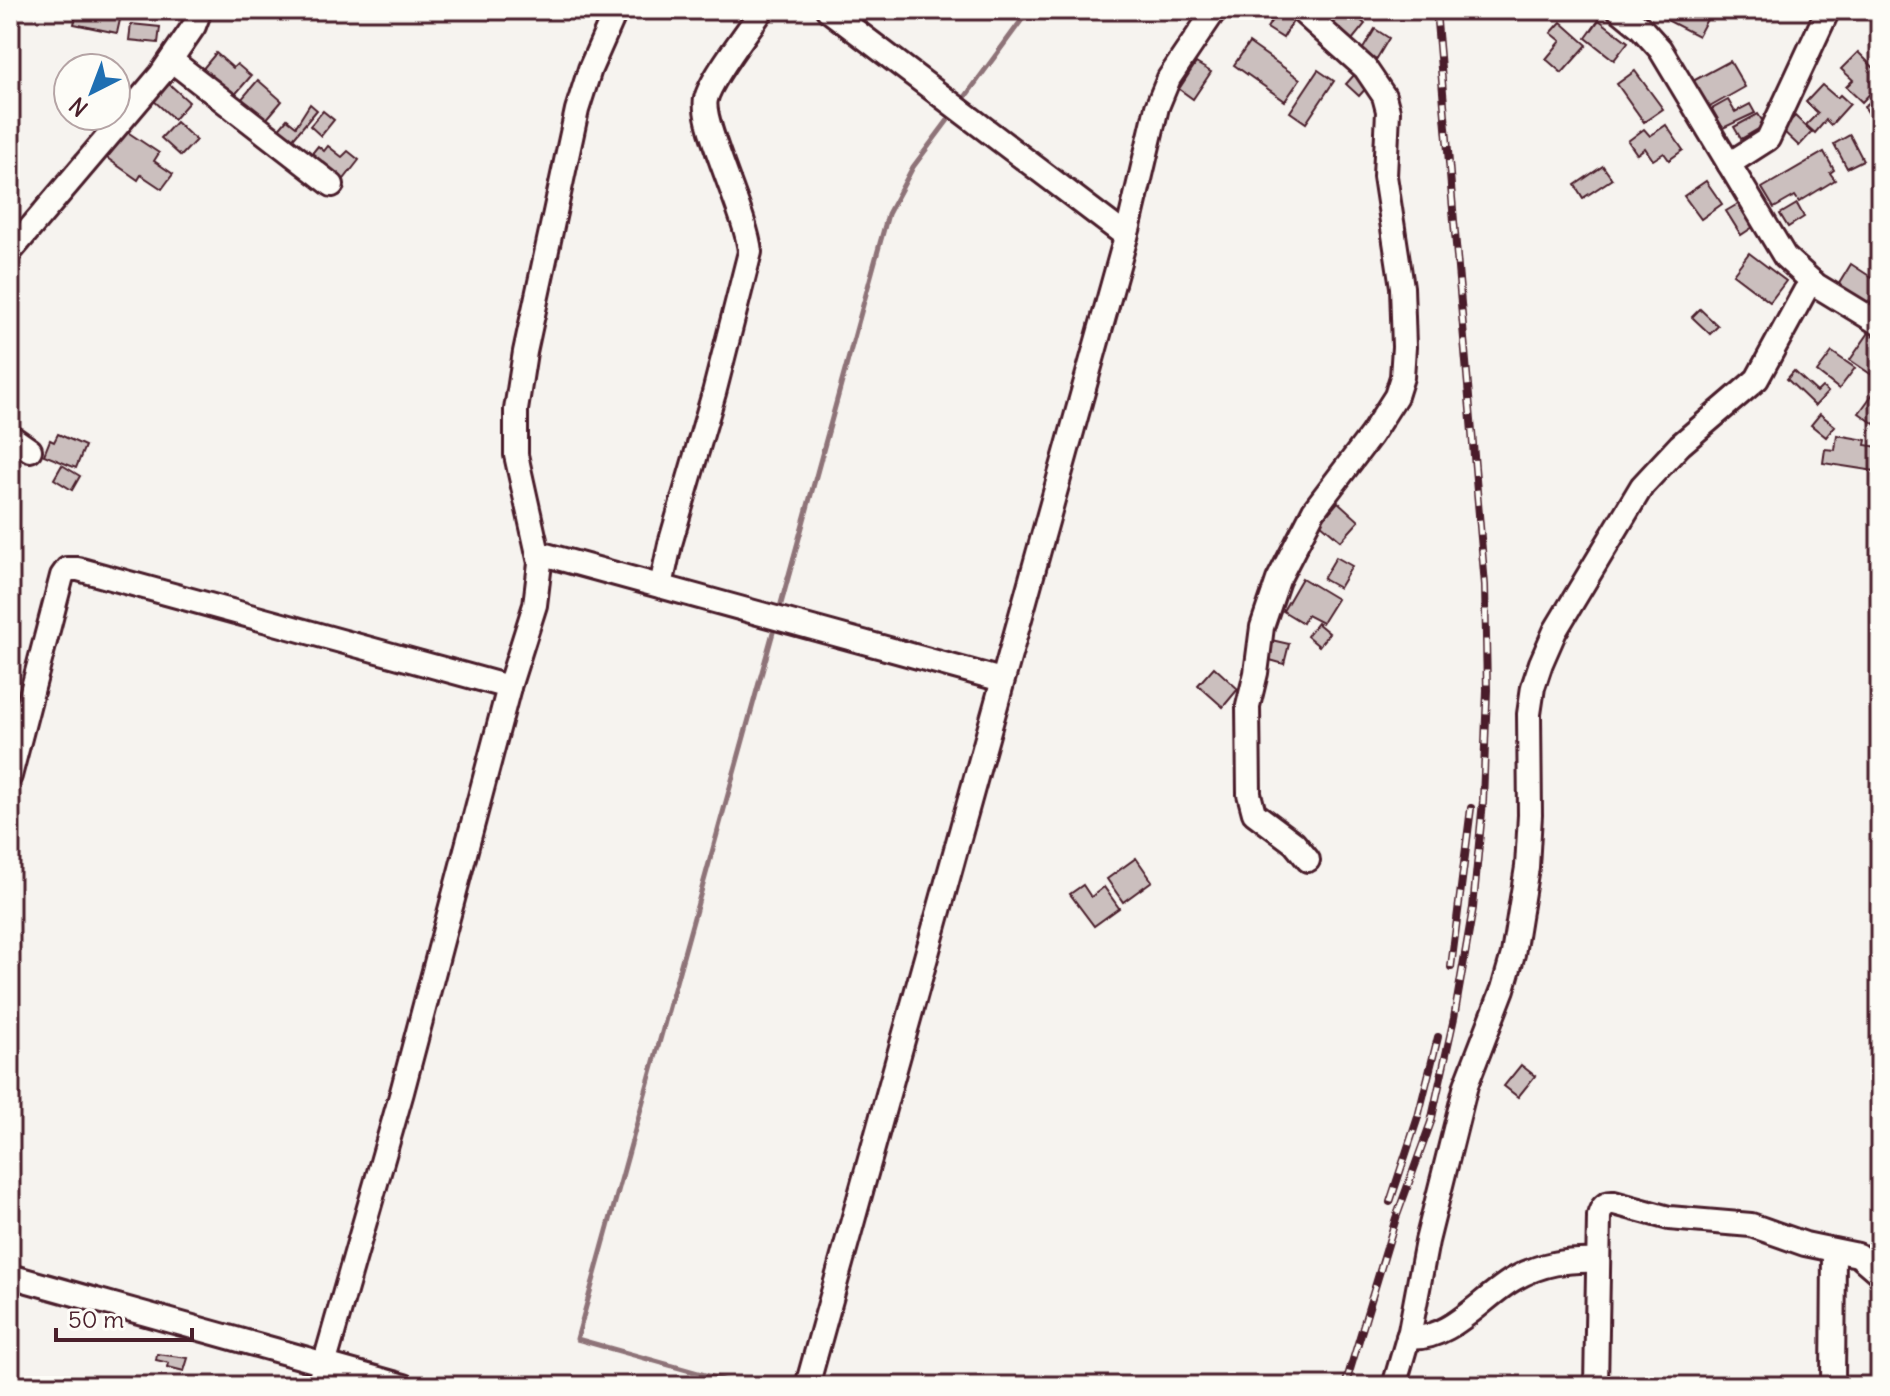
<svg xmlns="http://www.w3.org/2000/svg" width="1890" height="1396" font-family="Delius,sans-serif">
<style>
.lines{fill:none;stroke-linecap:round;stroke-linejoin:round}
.stream{stroke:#8e7378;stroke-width:5}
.building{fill:#cbbfbe;stroke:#4a1f2b;stroke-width:2}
.minor-casing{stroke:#4a1f2b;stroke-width:28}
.minor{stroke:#fdfcf7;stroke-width:22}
.rail-casing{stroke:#4a1f2b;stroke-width:8}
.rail{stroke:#fdfcf7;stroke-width:5;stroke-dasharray:15;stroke-linecap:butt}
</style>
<rect width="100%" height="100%" fill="#f6f3ef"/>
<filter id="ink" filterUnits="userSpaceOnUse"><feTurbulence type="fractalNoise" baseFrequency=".0125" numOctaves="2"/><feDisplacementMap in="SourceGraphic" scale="16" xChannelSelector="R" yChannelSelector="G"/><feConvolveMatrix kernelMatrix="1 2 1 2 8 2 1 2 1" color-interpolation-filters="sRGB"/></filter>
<g filter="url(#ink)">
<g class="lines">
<!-- stream -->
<g class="stream">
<polyline points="960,104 1029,10"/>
<polyline points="779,611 888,214 913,167 954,112"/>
<polyline points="744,1386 577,1339 775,625"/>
</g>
</g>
<!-- building -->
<g class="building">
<polygon points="77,10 122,11 117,33 74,24"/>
<polygon points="1278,10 1295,18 1283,38 1267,28"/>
<polygon points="1339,10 1348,10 1365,24 1352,40 1330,22"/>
<polygon points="1667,10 1712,10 1698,36 1663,18"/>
<polygon points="1599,20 1628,42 1614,60 1586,38"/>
<polygon points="1561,22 1587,45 1562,73 1546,59 1561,41 1551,33"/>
<polygon points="131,24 160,27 158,43 129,40"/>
<polygon points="1375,29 1389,38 1376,60 1361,52"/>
<polygon points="1249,43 1300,79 1285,101 1234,65"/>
<polygon points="1858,52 1880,74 1880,83 1862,102 1846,87 1853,80 1841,69"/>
<polygon points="216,53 233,68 237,64 251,76 232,98 201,71"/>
<polygon points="1730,61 1745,87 1708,108 1693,81"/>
<polygon points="1196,63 1211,72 1193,99 1179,89"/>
<polygon points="1318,70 1334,81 1306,123 1290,112"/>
<polygon points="1635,71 1663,109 1644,122 1617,84"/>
<polygon points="1355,74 1368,86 1359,96 1346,84"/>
<polygon points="258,80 282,101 265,121 240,101"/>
<polygon points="168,83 189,102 174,119 153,100"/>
<polygon points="1822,85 1837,98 1840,95 1850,104 1831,125 1826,120 1815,133 1806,125 1818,113 1806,102"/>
<polygon points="1875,99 1880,107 1880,115 1873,120 1864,106"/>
<polygon points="1728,100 1735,112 1750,104 1755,113 1723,128 1712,109"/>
<polygon points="310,104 317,110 290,142 277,131 287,119 296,126"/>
<polygon points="323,111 334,120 321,136 310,126"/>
<polygon points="1758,114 1765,125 1741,139 1734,127"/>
<polygon points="1795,116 1812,132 1799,146 1782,130"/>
<polygon points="176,122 196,140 181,156 161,138"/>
<polygon points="1666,125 1683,150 1669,160 1664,153 1653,160 1645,148 1637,154 1628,141 1644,129 1650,136"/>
<polygon points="126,131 159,153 154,161 173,174 162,189 141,175 138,180 107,158"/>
<polygon points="1850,135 1863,160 1847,168 1834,144"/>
<polygon points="318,146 324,151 328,146 342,157 348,151 359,160 341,183 309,157"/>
<polygon points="1824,152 1834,170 1830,173 1835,180 1799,202 1795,196 1774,208 1762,188"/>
<polygon points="1603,166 1612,179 1583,198 1575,185"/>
<polygon points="1706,181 1722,204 1701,219 1684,196"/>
<polygon points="1738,204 1753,227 1741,235 1726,211"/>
<polygon points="1797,204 1804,217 1788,227 1780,214"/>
<polygon points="1749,253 1786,281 1770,302 1733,274"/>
<polygon points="1851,264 1880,283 1880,299 1873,310 1837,287"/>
<polygon points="1700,309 1718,326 1710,334 1692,317"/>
<polygon points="1873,327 1880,332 1880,369 1875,377 1850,360"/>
<polygon points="1832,352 1855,368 1839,389 1817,372"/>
<polygon points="1794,371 1817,392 1822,387 1828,392 1815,406 1787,379"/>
<polygon points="1880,384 1880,428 1859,413"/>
<polygon points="1820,414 1835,426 1826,437 1811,425"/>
<polygon points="58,434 85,446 76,468 44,455 50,440 54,442"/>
<polygon points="1837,435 1866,440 1865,445 1879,447 1875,471 1823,463 1825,449 1835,450"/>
<polygon points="62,465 80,476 72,490 54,479"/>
<polygon points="1338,502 1359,521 1341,541 1320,523"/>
<polygon points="1336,557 1352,566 1339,588 1323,579"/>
<polygon points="1302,578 1337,599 1322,623 1307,615 1303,623 1283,611"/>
<polygon points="1317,623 1329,633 1319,646 1307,636"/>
<polygon points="1267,639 1289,644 1284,664 1263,658"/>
<polygon points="1214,667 1238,689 1223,707 1198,685"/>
<polygon points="1136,858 1152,881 1123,902 1107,879"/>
<polygon points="1083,885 1091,897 1104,887 1119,908 1094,926 1070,894"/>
<polygon points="1521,1065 1535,1076 1518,1097 1504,1086"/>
<polygon points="157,1354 188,1358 184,1371 168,1367 169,1363 156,1360"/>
</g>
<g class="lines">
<defs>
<g id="minor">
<polyline points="828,10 1126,236"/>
<polyline points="1300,10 1365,68 1384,96 1388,111 1385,176 1402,287 1404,347 1402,377 1396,396 1371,435 1314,510 1278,580 1262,627 1256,673 1248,706 1249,794 1254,813 1294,843 1308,860"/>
<polyline points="1619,10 1641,28 1660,49 1785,257 1816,285 1880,324"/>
<polyline points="171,60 332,185"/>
<polyline points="1729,164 1768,139 1828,10"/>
<polyline points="10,252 161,74 194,26 200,10"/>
<polyline points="10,436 30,450"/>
<polyline points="539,553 1002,680"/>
<path d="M661,586L670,544L714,393L750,252C747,215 700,123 706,99C711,78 749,30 762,10"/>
<polyline points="10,776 62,576 67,569 78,569 509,687"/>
<polyline points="10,1276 404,1386"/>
<path d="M1408,1337C1448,1343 1482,1297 1514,1279C1542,1263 1567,1260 1598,1261"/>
<polyline points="318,1386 402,1092 509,687 535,605 540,563 516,455 516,410 525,352 577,110 590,69 616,10"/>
<polyline points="807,1386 1129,226 1157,107 1169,78 1215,10"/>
<polyline points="1394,1386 1410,1331 1427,1241 1466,1085 1503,989 1513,954 1527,867 1530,815 1529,714 1533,687 1541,663 1555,631 1642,486 1680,445 1757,379 1805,291 1813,282"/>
<path d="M1596,1386L1599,1216C1601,1208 1605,1202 1614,1203L1669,1218L1751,1225L1805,1244L1858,1255L1880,1274"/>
<polyline points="1833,1386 1834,1251"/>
</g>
</defs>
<!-- minor casing -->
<use href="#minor" class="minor-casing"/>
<!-- minor -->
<use href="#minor" class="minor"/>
<defs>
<g id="rail">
<polyline points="1451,967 1471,808"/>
<polyline points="1390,1202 1418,1117 1438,1037"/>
<polyline points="1345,1386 1396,1218 1431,1122 1454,1018 1473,908 1483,801 1487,690 1485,585 1436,10"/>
</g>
</defs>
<!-- rail casing -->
<use href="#rail" class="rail-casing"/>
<!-- rail -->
<use href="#rail" class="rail"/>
</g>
</g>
<!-- margin -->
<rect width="1890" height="1396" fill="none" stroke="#fdfcf7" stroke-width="40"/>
<rect x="20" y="20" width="1850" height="1356" fill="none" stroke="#4a1f2b" stroke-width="3" filter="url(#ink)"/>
<!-- north arrow -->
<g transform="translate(92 92) rotate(222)"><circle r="38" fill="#fdfcf7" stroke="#b5a4a5" stroke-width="2"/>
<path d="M0-6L14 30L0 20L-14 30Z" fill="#1f6fb2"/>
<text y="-12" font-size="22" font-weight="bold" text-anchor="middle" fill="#4a1f2b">N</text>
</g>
<!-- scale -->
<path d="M56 1328v12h136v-12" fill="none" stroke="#4a1f2b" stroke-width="4"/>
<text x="68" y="1328" font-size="24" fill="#4a1f2b" stroke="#fdfcf7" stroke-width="6" paint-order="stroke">50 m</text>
</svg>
